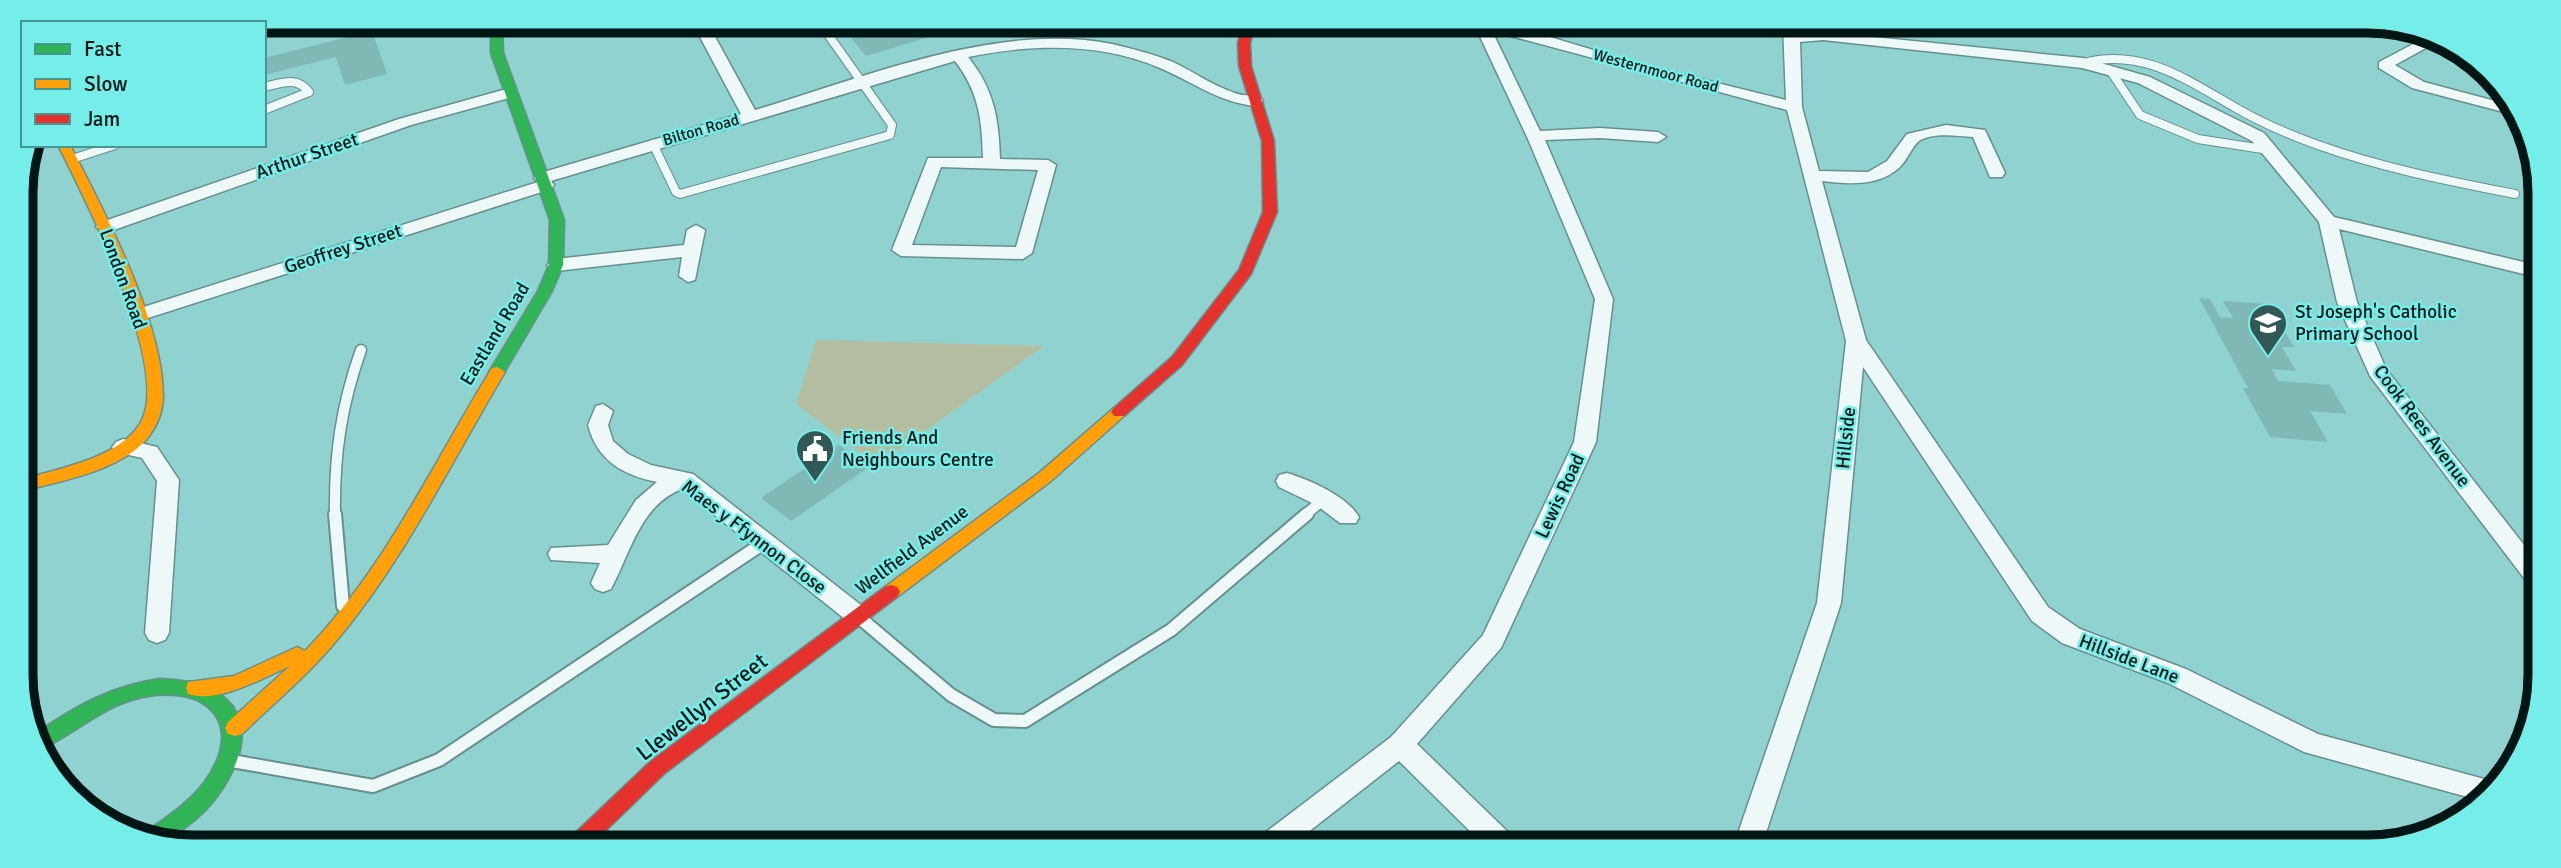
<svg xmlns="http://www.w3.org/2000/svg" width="2561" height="868" font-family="Signika,sans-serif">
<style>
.green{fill:#b6bea2}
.building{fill:#80b8b6}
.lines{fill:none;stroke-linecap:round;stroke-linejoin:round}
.lane-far2-casing{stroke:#66908e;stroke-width:10}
.lane-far1-casing{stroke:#66908e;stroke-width:13}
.lane-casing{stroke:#66908e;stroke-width:16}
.street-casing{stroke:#66908e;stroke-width:3}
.fast-casing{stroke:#66908e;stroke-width:3}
.slow-casing{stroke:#66908e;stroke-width:3}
.jam-casing{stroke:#66908e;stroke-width:3}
.lane-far2{stroke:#eef8f8;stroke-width:8}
.lane-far1{stroke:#eef8f8;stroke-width:10}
.lane{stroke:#eef8f8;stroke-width:12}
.street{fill:#eef8f8;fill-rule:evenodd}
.fast{fill:#30b455;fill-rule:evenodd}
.slow{fill:#ff9f0a;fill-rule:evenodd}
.jam{fill:#e5322d;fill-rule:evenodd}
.labels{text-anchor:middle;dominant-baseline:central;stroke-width:5;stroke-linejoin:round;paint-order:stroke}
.far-street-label{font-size:16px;fill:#001615;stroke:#75ede8}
.street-label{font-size:19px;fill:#001615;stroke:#75ede8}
.poi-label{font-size:19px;fill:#001615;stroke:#75ede8;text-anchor:start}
.near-street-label{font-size:23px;fill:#001615;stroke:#75ede8}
.rim{fill:none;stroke:#001615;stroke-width:9}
</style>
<rect width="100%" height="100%" fill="#90d2cf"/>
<!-- green -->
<polygon class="green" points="816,340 1044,346 877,465 796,404"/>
<!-- building -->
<g class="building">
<polygon points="839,23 878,23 872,25 882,37 892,34 885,26 896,23 971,24 866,56"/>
<polygon points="372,31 387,74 345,85 336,57 264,75 264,58"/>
<polygon points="2199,298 2210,299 2220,317 2233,318 2223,301 2268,304 2294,347 2282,347 2296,371 2272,369 2278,381 2330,385 2347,414 2310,411 2328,442 2270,437 2243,388 2248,388"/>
<polygon points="839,445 869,467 791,521 761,498"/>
</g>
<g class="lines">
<defs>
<g id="lane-far2">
<path d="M2083,63C2142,47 2187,80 2236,108C2262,123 2290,135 2318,145C2382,168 2449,181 2515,194"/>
<polyline points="2110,70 2140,115 2198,139 2269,150"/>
<path d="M264,87C282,83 297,76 309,92L264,110"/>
<polyline points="653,144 676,192 680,194 890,135 892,125 820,23"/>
<polyline points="72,159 115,145"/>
</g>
<g id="lane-far1">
<path d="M335,515C334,456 341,406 361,350"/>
<polyline points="1305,515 1324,499"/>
</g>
<g id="lane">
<polyline points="335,514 343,606"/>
<polyline points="860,618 951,695 994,720 1025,721 1171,630 1307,514"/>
<polyline points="232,761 373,786 439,760 765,542"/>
</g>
<g id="street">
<polygon points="208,21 228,21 207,23"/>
<path d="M692,22H707L755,110C862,78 1000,21 1112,44C1133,49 1153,54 1173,62C1194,72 1213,86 1235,93C1243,96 1252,95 1261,98L1263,101L1255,106C1218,102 1193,82 1160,68C1100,42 1031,44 968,57C994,89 999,119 1000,159L1048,160L1056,165L1032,253L1023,259L901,256L892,250L928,158H983C982,120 979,92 955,61L551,181L554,185L551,189L148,318L141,320L131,314L134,310L538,182L534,178L537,174L741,114ZM941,167L1038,170L1016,247L912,245Z"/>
<path d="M1470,24L1523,29L1640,64L1786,100L1783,25H1795L1798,33L1823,32L2083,58L2150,77L2264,133L2334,217L2536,265V277L2339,229L2357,302L2386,369L2535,559V585L2527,582L2370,376L2337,302L2319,222L2252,141L2138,83L2082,68L1823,40L1800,42L1802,107L1819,171L1868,172L1887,161L1907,134L1946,125L1985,130L2005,173L2002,177H1990L1973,137C1957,136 1933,132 1919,141C1912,147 1907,160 1900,167C1879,187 1848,184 1822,181L1866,340L2048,607L2080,629L2186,669L2318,734L2499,783L2482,801L2304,752L2168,683L2062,643L2032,621L1863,367L1841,603L1762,845H1734L1817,603L1846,341L1787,110L1492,31L1540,131L1600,128L1658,132L1666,137L1658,142L1600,138L1545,140L1613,299L1596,442L1501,648L1417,744L1511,835L1515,844H1483L1399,761L1293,844H1258L1262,835L1391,737L1483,635L1574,442L1595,299L1528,139L1476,28Z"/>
<polygon points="2404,27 2412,27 2435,43 2395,65 2424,82 2510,105 2515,115 2412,88 2379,68 2379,62 2417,42"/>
<polygon points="510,88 516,90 516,96 411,125 111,231 105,232 96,227 99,223 399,119"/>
<polygon points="696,225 705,230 695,280 688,282 679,276 682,257 556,271 547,265 556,259 684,245 687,230"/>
<path d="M603,404L613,411L608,425L613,441L628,454L651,465L693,474L866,609L870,616L866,623L858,625L850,623L682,489C640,505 630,554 611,589L603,592L595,589L591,583L600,563L551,560L548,554L551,548L608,545L636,500L657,482C622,475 597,460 588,425L596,406Z"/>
<polygon points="123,439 157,447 179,480 169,633 165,640 157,643 149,640 145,633 157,481 142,458 116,452 112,447 116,442"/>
<path d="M1287,473C1310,480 1347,496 1359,517L1356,523H1340L1316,505L1279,487L1276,481L1279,475Z"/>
</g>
<g id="fast">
<polygon points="491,22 502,22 503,53 564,220 563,265 552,291 502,376 497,377 489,372 538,291 549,265 550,220 491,53"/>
<path d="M160,679C240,681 265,729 218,795C205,814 185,828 166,841H149L142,837L143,834C164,819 188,804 204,783C247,724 208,684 143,697C104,705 78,731 44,748L37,733C75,706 114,685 160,679Z"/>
</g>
<g id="slow">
<path d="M58,145H70C104,211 163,322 163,396C163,412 156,428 146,440C116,472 63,480 23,491V479C58,469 122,457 141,422C171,368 85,198 58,145Z"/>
<path d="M497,367L505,372C451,462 405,559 337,640C309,674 274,703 242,734L235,736L228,734L225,728L228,722L290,666C263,678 218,704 188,694L186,688L188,682L234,676L297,647L305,651C384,570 433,464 492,368Z"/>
<polygon points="1119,407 1127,412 1124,416 1051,481 897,597 891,599 885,597 882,592 885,587 1039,473 1114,408"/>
</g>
<g id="jam">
<polygon points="1243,24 1255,24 1250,43 1251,66 1274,141 1277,212 1251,274 1182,365 1124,416 1114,416 1111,412 1114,408 1172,357 1239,270 1263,212 1262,141 1239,66 1238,43"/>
<polygon points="891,585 897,587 900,592 897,597 665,773 594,842 570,842 573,835 651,761 885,587"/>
</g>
</defs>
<!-- lane-far2 casing -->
<use href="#lane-far2" class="lane-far2-casing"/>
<!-- lane-far1 casing -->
<use href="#lane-far1" class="lane-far1-casing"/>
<!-- lane casing -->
<use href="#lane" class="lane-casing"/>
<!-- street casing -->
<use href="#street" class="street-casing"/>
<!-- fast casing -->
<use href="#fast" class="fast-casing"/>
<!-- slow casing -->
<use href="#slow" class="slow-casing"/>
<!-- jam casing -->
<use href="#jam" class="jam-casing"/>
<!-- lane-far2 -->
<use href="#lane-far2" class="lane-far2"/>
<!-- lane-far1 -->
<use href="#lane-far1" class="lane-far1"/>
<!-- lane -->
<use href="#lane" class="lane"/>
<!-- street -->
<use href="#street" class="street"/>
<!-- fast -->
<use href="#fast" class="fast"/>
<!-- slow -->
<use href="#slow" class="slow"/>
<!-- jam -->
<use href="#jam" class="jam"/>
</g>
<!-- icons -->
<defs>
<symbol id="school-pin" viewBox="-11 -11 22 30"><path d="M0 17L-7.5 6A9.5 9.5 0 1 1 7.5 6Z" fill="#325856" stroke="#75ede8"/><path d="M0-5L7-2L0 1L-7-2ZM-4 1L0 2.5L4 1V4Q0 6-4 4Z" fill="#fff"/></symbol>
<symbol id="civic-pin" viewBox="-11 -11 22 30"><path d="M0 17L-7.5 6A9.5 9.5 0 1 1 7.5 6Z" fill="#325856" stroke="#75ede8"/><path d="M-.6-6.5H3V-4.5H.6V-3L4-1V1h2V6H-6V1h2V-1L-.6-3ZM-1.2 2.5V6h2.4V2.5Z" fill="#fff"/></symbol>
</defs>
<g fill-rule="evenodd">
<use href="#school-pin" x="2246" y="301" width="44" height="60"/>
<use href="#civic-pin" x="793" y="427" width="44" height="60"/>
</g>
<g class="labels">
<!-- far-street labels -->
<g class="far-street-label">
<text transform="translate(1656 71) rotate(15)">Westernmoor Road</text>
<text transform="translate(701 130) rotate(-16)">Bilton Road</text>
</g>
<!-- street labels -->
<g class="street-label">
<text transform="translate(307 156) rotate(-19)">Arthur Street</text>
<text transform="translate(343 249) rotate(-18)">Geoffrey Street</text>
<text transform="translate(123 279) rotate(70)">London Road</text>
<text transform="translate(495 334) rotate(-59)">Eastland Road</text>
<text transform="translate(2422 426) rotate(53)">Cook Rees Avenue</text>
<text transform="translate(1846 438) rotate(-84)">Hillside</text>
<text transform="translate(1560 496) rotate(-65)">Lewis Road</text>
<text transform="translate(754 537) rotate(37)">Maes y Ffynnon Close</text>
<text transform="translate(912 550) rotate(-37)">Wellfield Avenue</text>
<text transform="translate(2129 659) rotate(21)">Hillside Lane</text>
</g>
<!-- poi labels -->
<g class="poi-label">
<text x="2295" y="312">St Joseph's Catholic<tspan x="2295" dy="22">Primary School</tspan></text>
<text x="842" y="438">Friends And<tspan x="842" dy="22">Neighbours Centre</tspan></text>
</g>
<!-- near-street labels -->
<g class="near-street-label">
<text transform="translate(702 707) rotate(-38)">Llewellyn Street</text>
</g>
</g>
<!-- crop -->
<path d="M0 0H2561V868H0ZM193 33H2368A160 160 0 0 1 2528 193V675A160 160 0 0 1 2368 835H193A160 160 0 0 1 33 675V193A160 160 0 0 1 193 33Z" fill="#75ede8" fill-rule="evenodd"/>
<path class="rim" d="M193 33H2368A160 160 0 0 1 2528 193V675A160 160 0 0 1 2368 835H193A160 160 0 0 1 33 675V193A160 160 0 0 1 193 33Z"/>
<!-- legend -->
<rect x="21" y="21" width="245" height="126" fill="#75ede8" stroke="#469794" stroke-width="2"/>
<rect x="35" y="44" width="35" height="10" fill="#30b455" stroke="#469794" stroke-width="2"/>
<text x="84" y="56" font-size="21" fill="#001615">Fast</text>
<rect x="35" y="79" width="35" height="10" fill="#ff9f0a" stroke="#469794" stroke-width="2"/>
<text x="84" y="91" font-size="21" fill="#001615">Slow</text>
<rect x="35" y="114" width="35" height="10" fill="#e5322d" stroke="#469794" stroke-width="2"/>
<text x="84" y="126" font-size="21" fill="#001615">Jam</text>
</svg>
